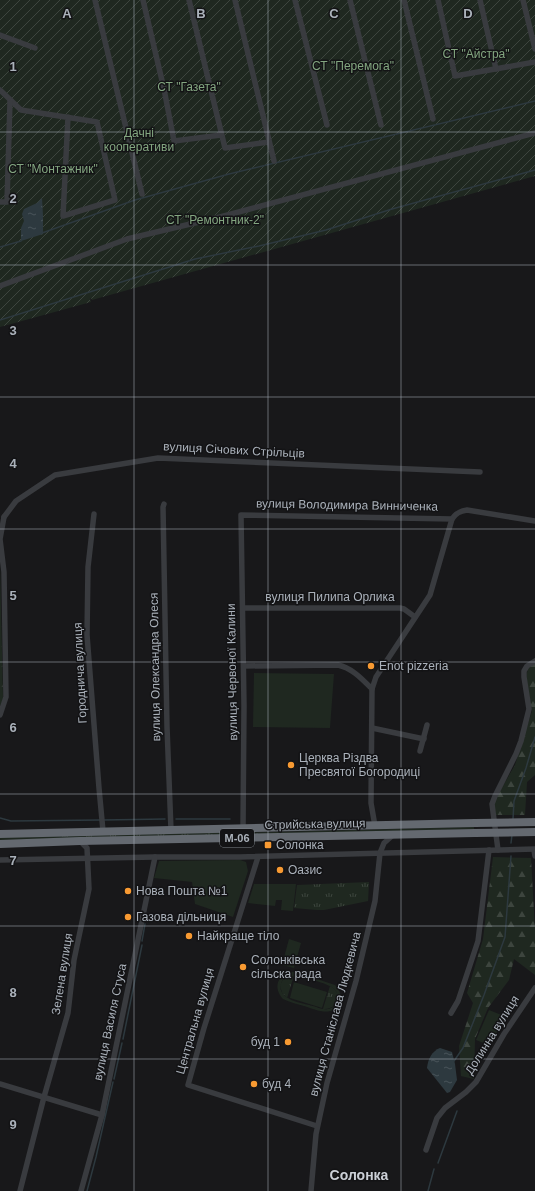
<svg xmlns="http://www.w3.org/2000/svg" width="535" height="1191" font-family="Arial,sans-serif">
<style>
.grass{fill:url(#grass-tufts)}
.forest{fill:url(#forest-firs)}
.park{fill:#1f2820;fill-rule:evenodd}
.garden{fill:url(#garden-furrows)}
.water{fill:url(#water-ripples)}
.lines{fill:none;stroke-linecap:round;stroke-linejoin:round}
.stream{stroke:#2d393f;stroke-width:1.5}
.minor{stroke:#393b3f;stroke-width:5.5}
.highway{stroke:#646970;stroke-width:8}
.highway-bridge{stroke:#646970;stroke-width:8}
.grid{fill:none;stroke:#aab1ba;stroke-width:1;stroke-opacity:0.55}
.poi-dot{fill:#f89a32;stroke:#131315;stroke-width:1.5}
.labels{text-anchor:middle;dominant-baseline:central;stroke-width:3;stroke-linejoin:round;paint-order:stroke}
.shield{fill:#131315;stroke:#7d8288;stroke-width:1}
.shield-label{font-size:11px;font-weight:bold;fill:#aab1ba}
.park-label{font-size:12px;fill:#83a680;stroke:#131315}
.street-label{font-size:12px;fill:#aab1ba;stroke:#131315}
.poi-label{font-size:12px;fill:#aab1ba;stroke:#131315;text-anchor:start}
.quarter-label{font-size:14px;font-weight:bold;fill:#cbcfd6;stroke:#131315}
.grid-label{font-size:13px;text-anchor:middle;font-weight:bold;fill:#aab1ba;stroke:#131315;stroke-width:3;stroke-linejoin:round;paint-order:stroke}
</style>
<defs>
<pattern id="grass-tufts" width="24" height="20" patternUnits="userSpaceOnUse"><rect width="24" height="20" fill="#1f2820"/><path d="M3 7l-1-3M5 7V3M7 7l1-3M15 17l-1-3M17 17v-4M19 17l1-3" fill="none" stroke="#3d453e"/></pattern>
<pattern id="forest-firs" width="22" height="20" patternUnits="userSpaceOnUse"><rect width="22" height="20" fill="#1f2820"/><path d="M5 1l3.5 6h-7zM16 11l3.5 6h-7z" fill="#3d453e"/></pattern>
<pattern id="garden-furrows" width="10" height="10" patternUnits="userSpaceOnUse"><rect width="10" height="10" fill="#1f2820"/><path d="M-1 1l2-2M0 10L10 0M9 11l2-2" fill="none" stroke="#3d453e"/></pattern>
<pattern id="water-ripples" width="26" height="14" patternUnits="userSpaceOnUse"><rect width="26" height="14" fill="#2d393f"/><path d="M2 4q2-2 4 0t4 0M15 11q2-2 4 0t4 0" fill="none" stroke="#495359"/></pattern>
</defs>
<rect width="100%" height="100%" fill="#18181a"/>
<!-- grass -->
<g class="grass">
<polygon points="474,827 474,829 231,835 231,833"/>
<polygon points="227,832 227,835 0,840 0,837"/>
<polygon points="369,882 368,901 324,910 317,910 294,908 297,885"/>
<polygon points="291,975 294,975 287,998 282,993 280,985 284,978"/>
<path d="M330,986C344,993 338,1010 323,1009Z"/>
</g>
<!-- forest -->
<g class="forest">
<polygon points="0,565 3,699 0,706"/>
<polygon points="535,663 535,775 527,782 525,815 496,815 493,803 515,765 532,711 526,678 528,668"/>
<polygon points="493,857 531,858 535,930 535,975 514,959 509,980 488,1008 475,1039 474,1079 461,1076 459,1046 473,1003 467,993 483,939"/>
</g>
<!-- park -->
<g class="park">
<polygon points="254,673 334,674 330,728 253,727"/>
<polygon points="240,860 246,862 248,871 233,917 195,904 192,882 154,878 159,861"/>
<polygon points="254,884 296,884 293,911 281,910 282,900 276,900 275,906 248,903"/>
<polygon points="289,939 301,943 294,968 282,965"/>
<path d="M291,972H296L335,985C340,990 342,996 340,1002C334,1018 316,1010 304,1006C297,1004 289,1002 283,999C273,988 277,975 291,972ZM291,975H296C304,978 327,983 333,988C341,994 337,1008 328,1009C322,1010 317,1007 313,1006C302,1003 277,1000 281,984C282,979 286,976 291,975Z"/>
<polygon points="294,982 327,992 322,1008 290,998"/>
<polygon points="489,1010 504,1016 491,1046 476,1040"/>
</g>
<!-- garden -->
<polygon class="garden" points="0,0 535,0 535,176 92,300 91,298 90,299 91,302 0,327"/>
<!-- water -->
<g class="water">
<polygon points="42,198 43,216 43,234 21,241 21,228 24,221 22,214 24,209 37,203"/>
<path d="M440,1048L452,1052L455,1064L457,1080L450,1092L447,1093L427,1068C428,1059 432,1051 440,1048Z"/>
</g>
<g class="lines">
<!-- stream -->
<g class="stream">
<polyline points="42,233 135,200 229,174 535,101"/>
<polyline points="0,247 21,241"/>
<polyline points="0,320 195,259 259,246 326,230 392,209 535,170"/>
<polyline points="0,818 11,821 100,820"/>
<polyline points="176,819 230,819"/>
<polyline points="513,819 514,801 526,768 535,737"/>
<polyline points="103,820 165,819"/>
<polyline points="511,843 512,835"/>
<polyline points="142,941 145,924"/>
<polyline points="123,1039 142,945"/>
<polyline points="454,1061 463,1048 484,995 505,937 511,856"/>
<polyline points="114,1079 122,1043"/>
<polyline points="438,1163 457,1111"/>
<polyline points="87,1191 96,1157 113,1082"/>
<polyline points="428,1191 434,1169"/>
</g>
<!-- minor -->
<g class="minor">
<polyline points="95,0 142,194"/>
<polyline points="143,0 164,89 174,141 221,135"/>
<polyline points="189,0 225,148 269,142"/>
<polyline points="235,0 274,161"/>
<polyline points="295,0 327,125"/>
<polyline points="350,0 381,125"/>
<polyline points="404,0 433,119"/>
<polyline points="438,0 455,76 535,62"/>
<polyline points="480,0 496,69"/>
<polyline points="523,0 535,49"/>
<polyline points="0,35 35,48"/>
<polyline points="0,90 21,110 97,122 115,200 63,216 68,117"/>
<polyline points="0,202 7,202 10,101"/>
<polyline points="0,286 127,239 220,217 535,133"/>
<polyline points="164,504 163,507 167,727 171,830"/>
<polyline points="94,514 88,567 87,635 99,788 103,831"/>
<polyline points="4,517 16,501 55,475 158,458 480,472"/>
<polyline points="243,608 400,608 404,609 415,617"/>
<path d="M244,666L338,665C352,668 362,679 372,689"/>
<polyline points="0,715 6,697 4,572 0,539 4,517"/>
<polyline points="372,728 424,739"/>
<polyline points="420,751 427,725"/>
<path d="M375,826L371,803L372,689L376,677L430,595L452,519C456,513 460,511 467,510L535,521"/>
<polyline points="243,829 244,706 241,515 452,519"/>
<polyline points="498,850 492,804 495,796 516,754 521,741 529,709 524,677 524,671 527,666 535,661"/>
<polyline points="534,850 535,856"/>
<polyline points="258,857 204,1028 188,1085 317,1126"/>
<polyline points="0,860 155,857 240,857 535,849"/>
<polyline points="451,1013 458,1001 478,941 489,850"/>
<polyline points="0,1084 102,1115"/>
<polyline points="426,1150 437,1118 445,1108 466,1092 476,1082 504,1034 535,988"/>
<polyline points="20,1191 44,1097 68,1013 74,960 89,889 87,848 80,841"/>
<polyline points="81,1191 102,1115 155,857"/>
<polyline points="311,1191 316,1134 327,1083 356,981 375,901 380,853 384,843 393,835"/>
</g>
<!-- highway -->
<g class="highway">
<polyline points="0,834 475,823"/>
<polyline points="0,844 80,841 475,833"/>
</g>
<!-- highway-bridge -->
<g class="highway-bridge">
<polyline points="475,823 535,822"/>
<polyline points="475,833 535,832"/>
</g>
</g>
<!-- grid -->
<path class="grid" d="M134,0V1191M268,0V1191M401,0V1191M0,132H535M0,265H535M0,397H535M0,529H535M0,662H535M0,794H535M0,926H535M0,1059H535"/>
<!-- markers -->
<g class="poi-dot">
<circle cx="371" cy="666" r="4"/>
<circle cx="291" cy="765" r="4"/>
<rect x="264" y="841" width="8" height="8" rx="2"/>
<circle cx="280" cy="870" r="4"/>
<circle cx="128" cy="891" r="4"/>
<circle cx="128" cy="917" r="4"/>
<circle cx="189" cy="936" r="4"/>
<circle cx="243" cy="967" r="4"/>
<circle cx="288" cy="1042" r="4"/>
<circle cx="254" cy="1084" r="4"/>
</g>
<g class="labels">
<!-- shield labels -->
<rect class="shield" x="220" y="829" width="34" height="18" rx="3"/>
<g class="shield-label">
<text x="237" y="838">М-06</text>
</g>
<!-- park labels -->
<g class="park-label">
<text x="476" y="54">СТ "Айстра"</text>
<text x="353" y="66">СТ "Перемога"</text>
<text x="189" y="87">СТ "Газета"</text>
<text x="139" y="133">Дачні<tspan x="139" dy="14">кооперативи</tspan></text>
<text x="53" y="169">СТ "Монтажник"</text>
<text x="215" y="220">СТ "Ремонтник-2"</text>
</g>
<!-- street labels -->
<g class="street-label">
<text transform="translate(234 450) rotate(3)">вулиця Січових Стрільців</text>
<text transform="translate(347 505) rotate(1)">вулиця Володимира Винниченка</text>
<text x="330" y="597">вулиця Пилипа Орлика</text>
<text transform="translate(155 667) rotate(-91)">вулиця Олександра Олеся</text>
<text transform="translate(232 672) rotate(-91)">вулиця Червоної Калини</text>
<text transform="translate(80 673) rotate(-93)">Городнича вулиця</text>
<text transform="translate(315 824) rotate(-1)">Стрийська вулиця</text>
<text transform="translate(62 974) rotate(-81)">Зелена вулиця</text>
<text transform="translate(335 1014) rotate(-75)">вулиця Станіслава Людкевича</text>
<text transform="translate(195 1021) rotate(-74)">Центральна вулиця</text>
<text transform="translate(110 1022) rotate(-78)">вулиця Василя Стуса</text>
<text transform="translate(492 1035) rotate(-58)">Долинна вулиця</text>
</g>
<!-- poi labels -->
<g class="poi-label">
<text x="379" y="666">Enot pizzeria</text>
<text x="299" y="758">Церква Різдва<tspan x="299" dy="14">Пресвятої Богородиці</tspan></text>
<text x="276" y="845">Солонка</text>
<text x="288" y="870">Оазис</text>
<text x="136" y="891">Нова Пошта №1</text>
<text x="136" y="917">Газова дільниця</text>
<text x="197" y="936">Найкраще тіло</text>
<text x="251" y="960">Солонківська<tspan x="251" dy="14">сільска рада</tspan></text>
<text x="280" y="1042" text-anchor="end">буд 1</text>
<text x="262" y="1084">буд 4</text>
</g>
<!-- quarter labels -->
<g class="quarter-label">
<text x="359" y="1175">Солонка</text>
</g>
</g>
<g class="grid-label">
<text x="67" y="18">A</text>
<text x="201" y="18">B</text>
<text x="334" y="18">C</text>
<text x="468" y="18">D</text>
<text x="13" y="71">1</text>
<text x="13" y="203">2</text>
<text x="13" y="335">3</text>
<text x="13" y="468">4</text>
<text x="13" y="600">5</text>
<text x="13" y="732">6</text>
<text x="13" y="865">7</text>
<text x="13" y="997">8</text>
<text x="13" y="1129">9</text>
</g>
</svg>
